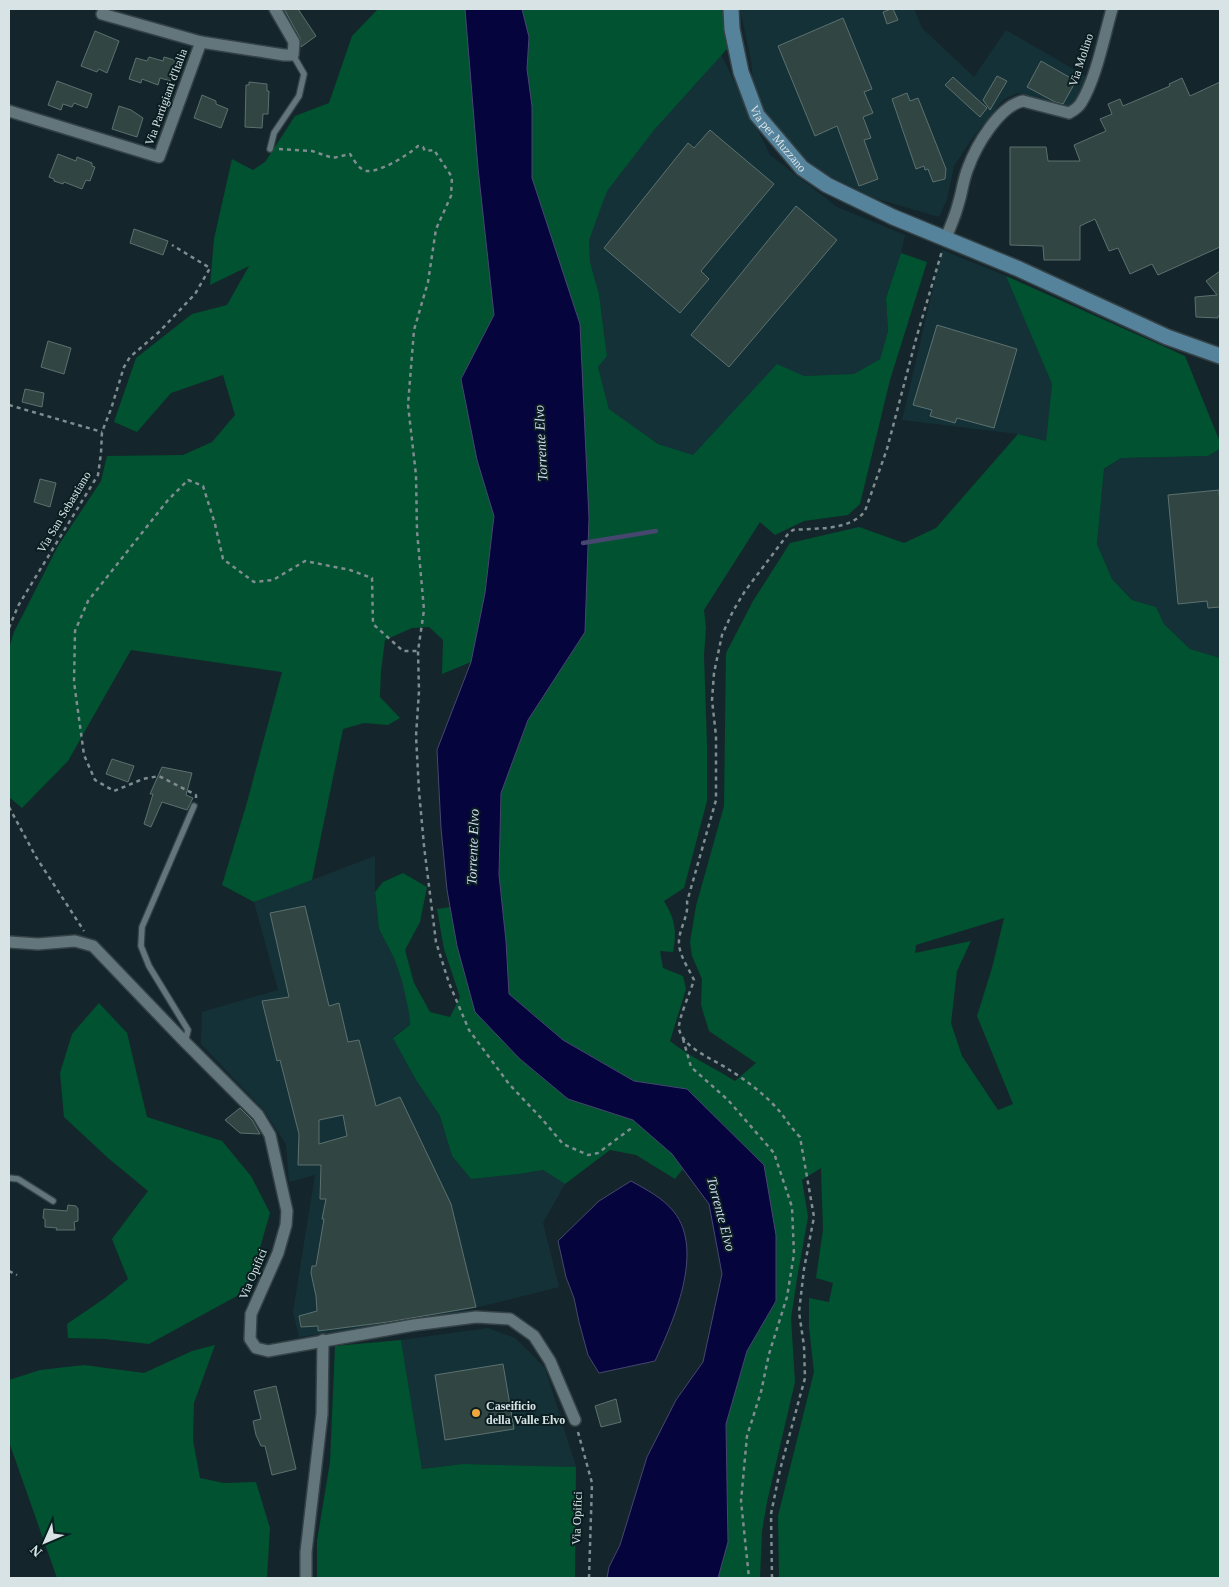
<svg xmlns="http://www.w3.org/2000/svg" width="1229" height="1587" font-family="Georgia,serif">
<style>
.built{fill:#153138}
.green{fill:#005230;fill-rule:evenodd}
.water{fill:#06043c;stroke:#45476f}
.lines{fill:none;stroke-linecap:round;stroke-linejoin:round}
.stream{stroke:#45476f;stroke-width:4.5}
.building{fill:#314543;stroke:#5c716f;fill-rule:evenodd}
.lane-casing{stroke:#354246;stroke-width:8}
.street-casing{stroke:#354246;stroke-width:14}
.secondary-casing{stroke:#354246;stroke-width:18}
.path{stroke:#7f8d91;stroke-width:2.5;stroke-dasharray:4 4;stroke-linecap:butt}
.lane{stroke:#62767b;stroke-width:5.5}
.street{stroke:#62767b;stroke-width:11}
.secondary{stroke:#56839c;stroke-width:15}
.poi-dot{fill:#efa73d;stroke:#0a1d21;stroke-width:2}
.labels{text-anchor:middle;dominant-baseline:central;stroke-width:4;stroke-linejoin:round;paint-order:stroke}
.street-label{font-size:12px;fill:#d8e3e6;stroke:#0a1d21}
.poi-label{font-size:12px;font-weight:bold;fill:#d8e3e6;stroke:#0a1d21;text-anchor:start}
.water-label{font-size:14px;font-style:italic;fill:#d3daf0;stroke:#0a1d21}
</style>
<rect width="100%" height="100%" fill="#14262b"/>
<!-- built -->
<g class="built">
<polygon points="740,9 914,9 922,28 974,77 1006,30 1087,77 1071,109 1060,108 1017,93 1003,100 971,140 954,166 947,199 939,217 874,198 806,164 764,112 753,83 751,60"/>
<polygon points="718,48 770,155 837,207 905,235 901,253 886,298 888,331 880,359 854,374 804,376 777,365 693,455 658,444 609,409 598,367 607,355 599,294 590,262 589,239 597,194"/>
<polygon points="942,250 1006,276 1052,384 1046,441 1018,434 902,420"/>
<polygon points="1220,449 1220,658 1190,649 1164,624 1156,607 1132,600 1112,579 1097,544 1104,470 1121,458 1208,456"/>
<polygon points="375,856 375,892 379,929 394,958 402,981 409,1013 410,1025 393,1037 416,1080 440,1116 452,1156 471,1179 519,1174 543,1170 565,1184 543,1223 559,1287 442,1316 299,1337 293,1312 315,1175 289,1182 286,1144 263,1109 201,1044 202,1012 278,990 254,902"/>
<polygon points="488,1328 515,1338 545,1368 576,1467 463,1464 422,1469 401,1340"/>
</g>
<!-- green -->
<g class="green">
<path d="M378,9H724L727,49L654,130L607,191L589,240L590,262L599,294L607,356L598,367L609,409L658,444L693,455L777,364L804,376L854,374L880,359L888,331L886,298L901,253L927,262L890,380L860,504L848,515L804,521L775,535L760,522L704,610L706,628L704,655L707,745V801L684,888L664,901C675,919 677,930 673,952L660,951L663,968L683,976L686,989L670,1041C690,1057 713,1067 735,1081L756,1063L709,1031L701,1005L702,979L692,956L690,942L696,906L724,806L726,653L753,601L790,543L859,527L904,543L936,528L1018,434L1046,441L1052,384L1006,276L1185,356L1220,442V449L1208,456L1121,458L1104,469L1097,544L1112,579L1132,600L1156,607L1164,624L1190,649L1220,658V1578H779L778,1516L814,1372L809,1327V1298L829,1302L833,1283L816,1278L823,1230L821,1168L802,1180L808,1217L797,1279L791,1318L795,1382L767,1502L762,1531L760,1578H718L728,1542L726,1424L747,1351L776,1301L687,1090L634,1081L563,1040L509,994L506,941L499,875L501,793L528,720L585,632L489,265L494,315L461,379L477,460L494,516L485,593L471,662L442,674L443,640L429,627L412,628L385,640L381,671L380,697L400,718L388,725L364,723L343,729L312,880L254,902L222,885L246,806L282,672L131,650L68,761L22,808L9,797V648L14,632L58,546L101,481L107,456L183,455L212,442L235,415L223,375L171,393L137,432L114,422L136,358L192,314L227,305L249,266L210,285L214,239L232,159L253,170L265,162L295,116L329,103L352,36ZM1004,918L992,968L977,1016L1013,1104L998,1110L962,1056L951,1023L957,971L971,941L915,953L916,945Z"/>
<polygon points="403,873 427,887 420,922 405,950 414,983 430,1012 450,1017 460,997 444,949 437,909 450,907 457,946 475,1012 520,1059 568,1099 633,1120 672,1154 683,1169 675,1179 636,1155 610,1150 565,1184 543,1170 519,1174 471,1179 452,1156 440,1116 416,1080 393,1038 410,1025 409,1013 402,981 394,958 379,929 375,892 383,882"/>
<polygon points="99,1003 127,1033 147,1117 222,1141 251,1176 270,1213 248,1290 149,1344 105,1339 68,1338 67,1324 105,1298 128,1279 112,1239 148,1191 108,1158 64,1117 60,1073 72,1034"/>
<polygon points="401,1340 422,1469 463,1464 576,1467 575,1578 317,1578 317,1541 330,1462 335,1346"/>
<polygon points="215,1345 194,1403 193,1440 200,1478 224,1483 256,1482 270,1528 267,1578 57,1578 9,1442 9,1380 40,1370 84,1365 144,1373 192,1351"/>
</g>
<!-- water -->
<g class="water">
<polygon points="465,9 522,9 529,37 527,69 532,106 532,178 580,324 589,518 585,632 528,720 501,793 499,875 506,941 509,994 563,1040 634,1081 687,1089 764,1165 776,1235 776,1301 747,1351 726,1424 728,1542 718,1578 607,1578 609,1567 620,1545 647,1457 676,1400 703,1362 722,1274 709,1204 672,1154 633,1120 568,1099 520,1059 475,1012 457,946 447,890 441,828 437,750 471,662 485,593 494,516 477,460 461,379 494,315 478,168"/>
<path d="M631,1181C647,1190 663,1198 674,1212C705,1251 673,1322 655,1361L599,1373L588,1355L579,1322L574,1298L566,1277L558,1241L599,1201Z"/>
</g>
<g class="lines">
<!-- stream -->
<polyline class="stream" points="583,543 656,531"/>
</g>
<!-- building -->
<g class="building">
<polygon points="284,9 298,9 316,36 301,47 300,38"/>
<polygon points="891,9 893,9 898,20 887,24 883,12"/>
<polygon points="843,18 872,89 864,92 873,113 863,117 871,138 864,140 878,179 859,186 837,126 815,136 778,46"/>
<polygon points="95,31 119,41 107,73 99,69 97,72 81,66"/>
<polygon points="149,57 163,61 164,57 178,61 171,81 160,78 158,85 142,79 141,83 129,79 136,58 147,61"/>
<polygon points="1041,61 1076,81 1063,104 1055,102 1027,87"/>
<polygon points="997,76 1007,81 990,110 983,100"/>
<polygon points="953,77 987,108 980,117 945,85"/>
<polygon points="1182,78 1190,96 1220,82 1220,247 1158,275 1152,264 1130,274 1118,248 1109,251 1095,219 1080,226 1080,260 1044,260 1043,246 1010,245 1010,147 1046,147 1048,161 1080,161 1074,145 1106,131 1100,119 1112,114 1108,104 1120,99 1123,106 1170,86 1169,84"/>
<polygon points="57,81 92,94 87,108 74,103 72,107 63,104 61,110 48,105"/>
<polygon points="249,82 267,84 267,91 269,91 268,114 263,114 262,128 245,127 246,85 249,85"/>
<polygon points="907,93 910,101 918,98 946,169 945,179 933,182 928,169 925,170 924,166 916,169 892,99"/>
<polygon points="202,95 216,101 216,104 228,109 221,128 194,118"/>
<polygon points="119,106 131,110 143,118 137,137 112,129"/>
<polygon points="710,130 774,184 701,271 709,279 680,313 604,248 688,143 694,148"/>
<polygon points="58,154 76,161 77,157 92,163 92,166 95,167 90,181 86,180 82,189 64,182 63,184 54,181 54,179 49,177"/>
<polygon points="796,206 837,240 729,367 691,335"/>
<polygon points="134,229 168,241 163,255 130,243"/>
<polygon points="1220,271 1220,315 1218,316 1218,318 1196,317 1195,297 1217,295 1206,281"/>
<polygon points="937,325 1017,349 994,428 957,418 955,423 930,416 932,410 913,405"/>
<polygon points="48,341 71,348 64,374 41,367"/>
<polygon points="25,389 44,393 42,407 22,402"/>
<polygon points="40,479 56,483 50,507 34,502"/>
<polygon points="1219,490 1220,509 1220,607 1208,608 1207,601 1178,604 1168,495"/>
<polygon points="112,759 134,766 128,782 106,774"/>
<polygon points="162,767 192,773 186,795 193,798 187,810 162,802 151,827 144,824 153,794 150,794"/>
<path d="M305,906L329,1006L339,1003L348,1042L359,1040L376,1106L400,1097L451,1204L476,1307L388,1322L318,1331V1326L301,1327L299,1316L317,1311L316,1296L311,1273L312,1266H316L324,1219H322L326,1199H320L321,1165H298L299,1134L280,1060L277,1061L262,1001L289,997L270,913ZM343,1115L347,1136L319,1144V1120Z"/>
<polygon points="240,1108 252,1120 260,1134 240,1133 225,1120"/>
<polygon points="68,1205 76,1206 78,1209 78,1221 74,1222 75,1230 56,1230 57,1228 45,1227 45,1219 43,1218 44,1209 67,1211"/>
<polygon points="503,1364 514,1429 445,1440 435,1375"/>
<polygon points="276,1386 296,1469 272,1475 265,1446 261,1446 256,1435 253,1421 261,1419 254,1391"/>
<polygon points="616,1399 621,1422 601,1427 595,1406"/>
</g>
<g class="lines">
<defs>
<g id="lane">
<polyline points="270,149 274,133 299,96 304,74 293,55"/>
<polyline points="185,1042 188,1030 149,966 141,946 142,927 194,806"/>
<polyline points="9,1178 18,1179 53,1201"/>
</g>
<g id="street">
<polyline points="102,14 201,42 284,55 293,55 294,42 275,9"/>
<polyline points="9,111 159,157 201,42"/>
<path d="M946,238C950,227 955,217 958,205C962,193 963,180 968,168C976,146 999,106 1023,101L1069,113C1073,111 1078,108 1081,103C1096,79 1104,37 1112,9"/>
<polyline points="9,942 38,944 75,941 93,946 185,1042 258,1115 270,1135 287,1211 286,1225 278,1253 251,1314 250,1339 256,1348 268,1351 414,1325 476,1317 510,1319 534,1336 550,1361 575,1420"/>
<polyline points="306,1578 306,1552 322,1414 323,1340"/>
</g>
<g id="secondary">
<path id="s1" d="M731,9L732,29L741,72L757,115L802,168L827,185L893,217L1019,269L1167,337L1220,356"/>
</g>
</defs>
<!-- lane casing -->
<use href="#lane" class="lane-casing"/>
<!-- street casing -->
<use href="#street" class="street-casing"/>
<!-- secondary casing -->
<use href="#secondary" class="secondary-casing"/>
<!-- path -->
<g class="path">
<path d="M279,149L312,151L333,158L350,154C354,160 359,170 367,171C381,172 408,155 418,146L423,147L425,151L434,150L452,177L451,196L436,229L428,282L414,330L408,405L416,475L417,531L424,610L418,651L419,691L416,736L419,791L424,846L436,942L449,983L469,1030L509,1084L542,1119L563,1144L588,1155L598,1153L633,1127"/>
<polyline points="9,405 102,432"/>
<polyline points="9,628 18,606 35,578 98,475 101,453 102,432 111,409 124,367 130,357 159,332 195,294 210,268 172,245"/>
<polyline points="196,798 196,795 159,776 143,779 114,791 95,780 84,755 74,682 75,631 88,601 168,500 188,480 203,486 215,524 223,559 254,582 273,580 305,561 350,570 372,578 373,624 403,651 418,651"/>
<polyline points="9,807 36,857 84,931"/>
<polyline points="683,1039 691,1067 728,1100 774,1153 792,1207 794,1254 787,1297 769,1354 761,1392 747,1436 741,1501 749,1578"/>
<polyline points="9,1271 17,1275"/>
<polyline points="578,1432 592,1483 589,1578"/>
<path d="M772,1578L771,1514L780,1470L805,1378L804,1346L799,1312L804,1269L814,1217L800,1137C792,1129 787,1121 781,1113C767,1096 746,1080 728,1069C713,1059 681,1047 679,1028C678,1020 691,990 694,980C689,969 680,957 679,944C678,930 689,917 687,902L716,800V736L712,700L714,673L722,635L733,611L745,591L788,534L793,530C816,528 850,531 865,511L887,449L916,339L942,251"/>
</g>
<!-- lane -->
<use href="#lane" class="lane"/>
<!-- street -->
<use href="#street" class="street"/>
<!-- secondary -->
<use href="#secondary" class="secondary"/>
</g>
<!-- markers -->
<circle class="poi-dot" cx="476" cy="1413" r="5"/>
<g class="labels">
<!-- street labels -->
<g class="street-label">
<text transform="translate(1081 60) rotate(-72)">Via Molino</text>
<text transform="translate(166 97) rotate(-70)">Via Partigiani d'Italia</text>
<text stroke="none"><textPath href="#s1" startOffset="141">Via per Muzzano</textPath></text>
<text transform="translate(64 512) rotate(-59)">Via San Sebastiano</text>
<text transform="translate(253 1274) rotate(-67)">Via Opifici</text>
<text transform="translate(577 1518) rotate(-88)">Via Opifici</text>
</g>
<!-- poi labels -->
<g class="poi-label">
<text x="486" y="1406">Caseificio<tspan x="486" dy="14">della Valle Elvo</tspan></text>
</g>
<!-- water labels -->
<g class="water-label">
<text transform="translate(541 443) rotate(-93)">Torrente Elvo</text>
<text transform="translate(473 847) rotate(-88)">Torrente Elvo</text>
<text transform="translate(721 1214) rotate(75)">Torrente Elvo</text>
</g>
</g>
<!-- border -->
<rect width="1229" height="1587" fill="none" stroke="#d8e3e6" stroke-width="20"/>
<!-- north arrow -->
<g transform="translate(45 1542) rotate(225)" stroke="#0a1d21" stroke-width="4" paint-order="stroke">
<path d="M0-4L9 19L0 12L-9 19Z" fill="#d8e3e6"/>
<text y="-8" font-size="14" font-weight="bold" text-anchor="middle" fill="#d8e3e6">N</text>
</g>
</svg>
